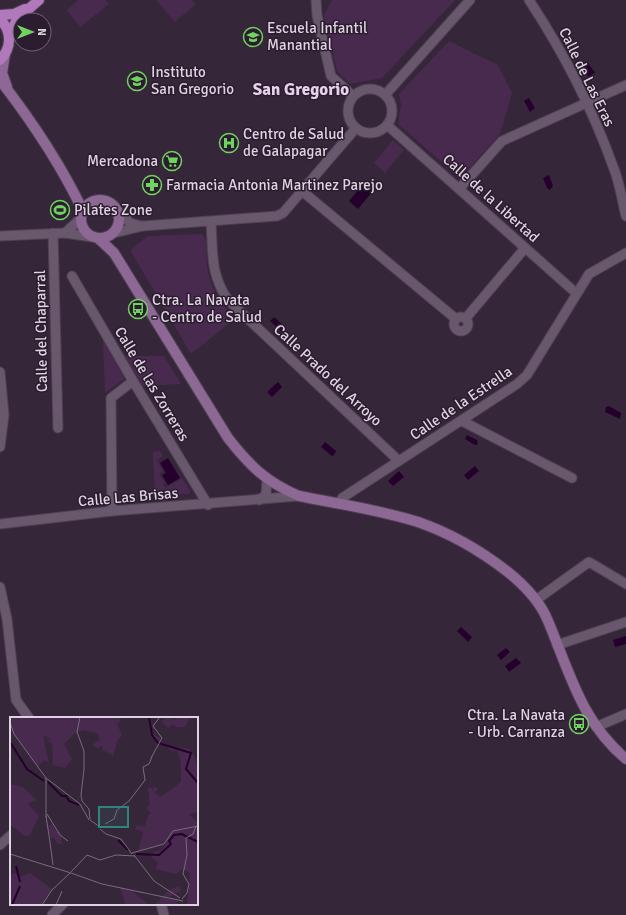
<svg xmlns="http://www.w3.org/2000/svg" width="626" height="915" font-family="Signika,sans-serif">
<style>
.green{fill:#482a4e}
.water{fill:#25002c}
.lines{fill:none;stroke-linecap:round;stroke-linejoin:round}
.minor-casing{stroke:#4f4152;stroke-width:11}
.secondary-casing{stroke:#4f4152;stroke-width:12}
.primary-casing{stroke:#4f4152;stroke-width:12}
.minor{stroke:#69576d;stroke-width:9}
.secondary{stroke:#8d6895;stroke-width:10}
.primary{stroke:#b179bc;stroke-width:10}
.labels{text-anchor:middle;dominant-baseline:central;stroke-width:3;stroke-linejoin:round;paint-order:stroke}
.poi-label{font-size:15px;fill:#ded3e0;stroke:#2c1c2f;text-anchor:start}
.street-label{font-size:15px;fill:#ded3e0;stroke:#2c1c2f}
.quarter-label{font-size:17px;font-weight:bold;fill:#e7d2ec;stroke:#2c1c2f}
.inset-river{fill:none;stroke:#25002c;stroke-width:2}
.inset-road{fill:none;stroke:#796b7c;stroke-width:1}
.view{fill:#2e847f;fill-opacity:0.15;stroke:#2e847f;stroke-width:2}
.inset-edge{fill:none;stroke:#ded3e0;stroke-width:2}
</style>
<rect width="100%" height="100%" fill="#36263a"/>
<!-- green -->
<g class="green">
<polygon points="78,0 105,0 109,4 80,27 67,10"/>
<polygon points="156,0 192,0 196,4 175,22"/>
<polygon points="332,0 455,0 382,78 350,84 337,71 324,15"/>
<polygon points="449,41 498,65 512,93 500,134 460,178 398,124 401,105 399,94"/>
<polygon points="393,140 404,150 385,173 374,163"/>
<path d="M202,234C209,240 206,257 207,267C210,285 220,308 237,317L191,354L130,250L148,236Z"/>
<polygon points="103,339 125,378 105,393"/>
<polygon points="125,356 164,356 181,384 143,386"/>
<polygon points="160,451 163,456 157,460 163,471 159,474 165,483 163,484 165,488 182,478 191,492 188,494 168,495 168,501 155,501 153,452"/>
</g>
<!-- water -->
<g class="water">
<polygon points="588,63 595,73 588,77 583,66"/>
<polygon points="529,98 535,108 530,112 524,101"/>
<polygon points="549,175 553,186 550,190 547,188 543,178"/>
<polygon points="364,183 373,191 358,209 349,201"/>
<polygon points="274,317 286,328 282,332 270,321"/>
<polygon points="278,382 282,387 272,397 267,392"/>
<polygon points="609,406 621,413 620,419 605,412 606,407"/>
<polygon points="467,435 477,440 478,444 475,445 465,439"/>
<polygon points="325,442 336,451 334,455 332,456 321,447"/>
<polygon points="168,458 180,478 168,485 162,475 166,473 160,463"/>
<polygon points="475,466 479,471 468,480 464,475"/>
<polygon points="399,471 404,477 393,486 388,481"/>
<polygon points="461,627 472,637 468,642 457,631"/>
<polygon points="626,636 626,644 615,647 613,640"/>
<polygon points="506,648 510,652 501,660 497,655"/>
<polygon points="516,658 521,663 509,672 505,666"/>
</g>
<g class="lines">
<defs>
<g id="minor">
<polyline points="316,0 317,15 331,76 353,96"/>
<path d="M529,0C564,53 593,110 614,169C620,184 622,201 626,216"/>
<circle cx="370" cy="111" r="22"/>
<polyline points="385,95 470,0"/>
<polyline points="387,125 576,293"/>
<polyline points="460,188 502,141 626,85"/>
<polyline points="302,191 456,319"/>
<polyline points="119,212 130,223 142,226"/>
<polyline points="81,218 65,233 92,237"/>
<path d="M211,222C213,252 210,274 228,300L399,461"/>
<polyline points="53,233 58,428"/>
<polyline points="114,233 143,226 277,216 283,213 356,128"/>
<polyline points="0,236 65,233"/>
<polyline points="72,276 133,381 208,505"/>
<circle cx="461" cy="324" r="7"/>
<polyline points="466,318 525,248"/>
<polyline points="0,372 4,415 0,447"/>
<polyline points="462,421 572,478"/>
<polyline points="259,500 266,495 267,480"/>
<polyline points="340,504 342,498 517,384 527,375 589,274 626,253"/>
<polyline points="112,511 111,398 133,381"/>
<polyline points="0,524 112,511 299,496"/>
<polyline points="0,587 7,619 16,700 29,718"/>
<polyline points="536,600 589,562 626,584"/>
<polyline points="557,645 626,622"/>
<polyline points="596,727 626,714"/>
<polyline points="0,845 11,835"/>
<polyline points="161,904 164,915"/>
<polyline points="52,915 63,904"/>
</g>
<g id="secondary">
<polyline points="5,54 2,73 7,87"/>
<path d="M0,80C31,120 61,165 83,211"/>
<circle cx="100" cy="219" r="19"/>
<path d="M98,238L114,253L228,438C250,466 266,482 299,496C339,504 380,510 418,522C450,533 481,551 508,572C524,585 540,601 548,621C570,673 581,721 626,759"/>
</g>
<g id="primary">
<polyline points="0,15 14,14 25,9"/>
<path d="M0,19C12,31 12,48 0,60"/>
<polyline points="9,36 17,19 39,0"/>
</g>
</defs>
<!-- minor casing -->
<use href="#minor" class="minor-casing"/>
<!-- secondary casing -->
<use href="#secondary" class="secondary-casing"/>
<!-- primary casing -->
<use href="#primary" class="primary-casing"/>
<!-- minor -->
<use href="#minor" class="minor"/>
<!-- secondary -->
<use href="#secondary" class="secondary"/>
<!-- primary -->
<use href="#primary" class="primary"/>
</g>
<!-- icons -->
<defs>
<symbol id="school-ring" viewBox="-11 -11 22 22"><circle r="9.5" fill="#2c1c2f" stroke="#70d35f" stroke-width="1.5"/><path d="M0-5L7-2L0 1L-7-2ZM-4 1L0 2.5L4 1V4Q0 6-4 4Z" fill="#70d35f"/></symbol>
<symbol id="hospital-ring" viewBox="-11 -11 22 22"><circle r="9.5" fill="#2c1c2f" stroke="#70d35f" stroke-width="1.5"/><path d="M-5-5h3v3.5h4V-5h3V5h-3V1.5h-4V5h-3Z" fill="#70d35f"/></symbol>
<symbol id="supermarket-ring" viewBox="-11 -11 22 22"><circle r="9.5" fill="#2c1c2f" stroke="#70d35f" stroke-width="1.5"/><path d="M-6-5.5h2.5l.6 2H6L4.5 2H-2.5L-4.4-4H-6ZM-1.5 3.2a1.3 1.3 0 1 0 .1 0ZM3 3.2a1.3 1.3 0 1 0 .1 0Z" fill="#70d35f"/></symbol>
<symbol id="pharmacy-ring" viewBox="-11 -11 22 22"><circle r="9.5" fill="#2c1c2f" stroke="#70d35f" stroke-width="1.5"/><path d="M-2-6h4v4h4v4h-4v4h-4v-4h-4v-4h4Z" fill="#70d35f"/></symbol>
<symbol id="stadium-ring" viewBox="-11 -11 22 22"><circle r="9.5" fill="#2c1c2f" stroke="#70d35f" stroke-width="1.5"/><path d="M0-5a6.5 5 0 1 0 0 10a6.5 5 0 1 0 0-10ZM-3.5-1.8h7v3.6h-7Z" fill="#70d35f"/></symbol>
<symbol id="bus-ring" viewBox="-11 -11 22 22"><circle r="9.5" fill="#2c1c2f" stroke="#70d35f" stroke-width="1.5"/><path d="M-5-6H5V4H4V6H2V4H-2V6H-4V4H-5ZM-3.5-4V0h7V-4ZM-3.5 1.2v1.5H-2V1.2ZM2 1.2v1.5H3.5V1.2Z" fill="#70d35f"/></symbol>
</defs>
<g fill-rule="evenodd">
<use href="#school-ring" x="242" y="26" width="22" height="22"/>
<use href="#school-ring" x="126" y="70" width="22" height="22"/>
<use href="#hospital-ring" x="218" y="132" width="22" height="22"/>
<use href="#supermarket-ring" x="161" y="150" width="22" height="22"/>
<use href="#pharmacy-ring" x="141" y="174" width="22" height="22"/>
<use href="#stadium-ring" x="49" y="199" width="22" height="22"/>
<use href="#bus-ring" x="127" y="298" width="22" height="22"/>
<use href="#bus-ring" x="568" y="713" width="22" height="22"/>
</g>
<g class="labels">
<!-- poi labels -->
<g class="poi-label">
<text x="267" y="28">Escuela Infantil<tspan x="267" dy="17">Manantial</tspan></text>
<text x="151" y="72">Instituto<tspan x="151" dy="17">San Gregorio</tspan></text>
<text x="243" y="134">Centro de Salud<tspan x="243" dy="17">de Galapagar</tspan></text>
<text x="158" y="161" text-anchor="end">Mercadona</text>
<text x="166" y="185">Farmacia Antonia Martinez Parejo</text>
<text x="74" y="210">Pilates Zone</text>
<text x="152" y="300">Ctra. La Navata<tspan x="152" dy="17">- Centro de Salud</tspan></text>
<text x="565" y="715" text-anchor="end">Ctra. La Navata<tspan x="565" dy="17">- Urb. Carranza</tspan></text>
</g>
<!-- street labels -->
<g class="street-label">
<text transform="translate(587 77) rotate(64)">Calle de Las Eras</text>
<text transform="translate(491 198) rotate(42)">Calle de la Libertad</text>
<text transform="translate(41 331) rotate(-91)">Calle del Chaparral</text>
<text transform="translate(328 375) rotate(43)">Calle Prado del Arroyo</text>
<text transform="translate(152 384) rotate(59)">Calle de las Zorreras</text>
<text transform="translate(461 403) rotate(-34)">Calle de la Estrella</text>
<text transform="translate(128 497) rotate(-5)">Calle Las Brisas</text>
</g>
<!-- quarter labels -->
<g class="quarter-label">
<text x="301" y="89">San Gregorio</text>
</g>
</g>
<!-- overview -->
<g transform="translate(10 717)">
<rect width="188" height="188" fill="#36263a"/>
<path d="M0,0H110L111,4L107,6L112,19L108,22L103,39L93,33L92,29L88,31L82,29L89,22L91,26L88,17L73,13L65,16L54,27L62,42L55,51L43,48L42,27L36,22L42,23L33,18L39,46L34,43L28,50L4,17ZM139,0H141L142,16L150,21V25L164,30L179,32L185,40L188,55V95L179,97L188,106V188H177L180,156L172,152L166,157L145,152L148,146L138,137L152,133L156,126L128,134L133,115L125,112L127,108L135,110L138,98L141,97L137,91L140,87L138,71L141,70L143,73V69L148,72L145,76L151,80L171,65V45L167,33L161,34L157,29L148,27L140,15ZM155,0H164L160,1L165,3L168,0H182V3L179,1L175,10H165L164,7L158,11L152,5ZM0,67L13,70L27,83L18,87L29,99L20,118L15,119L0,108ZM42,107L46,114L50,115L52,127H48L43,120L41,122L38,109ZM0,153L1,158L4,156L11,160L20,156L42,172L31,188H0ZM168,169L171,173L169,175L157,181L168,184L167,188H144L159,173ZM110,171L122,174L139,188H116Z" fill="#482a4e"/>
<path class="inset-river" d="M139,0L142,18L148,26L181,36L176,52L188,66M0,25L17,52L34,64M38,65L52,79H56L59,84L69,88M108,123L118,133M126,137L149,138L161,127L159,124L164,118L172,117L188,125M6,149L10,165M2,188L10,169"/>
<path class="inset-road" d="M70,0L67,15L74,34V52L71,78L72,84L79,92L80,102M150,0L143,9L152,21M0,5L4,17L36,61V100M141,41L152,21M36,61L70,87L79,103M37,97L50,118L58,124M36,99L40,125M80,103L90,110M95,107L104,102L107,93L119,84L135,63L133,50L139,47L142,40M90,112L96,117L111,122L122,137M40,125L43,148M122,136L154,127L163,114L188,109M0,137L61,156M124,138L144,164L170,181M61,155L77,138L90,143L106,138L125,139M61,156L92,167L173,184M172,182L177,176L179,167L173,157L177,138L176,121L183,117L186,109M32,188L42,173L60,156M46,188L52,174"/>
<path class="view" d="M89,90H118V110H89Z"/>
<rect width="188" height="188" class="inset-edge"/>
</g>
<!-- north arrow -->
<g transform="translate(32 32) rotate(90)"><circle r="19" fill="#2c1c2f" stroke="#736576"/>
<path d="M0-3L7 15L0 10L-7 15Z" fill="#70d35f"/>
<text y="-6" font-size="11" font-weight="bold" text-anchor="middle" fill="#ded3e0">N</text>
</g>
</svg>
